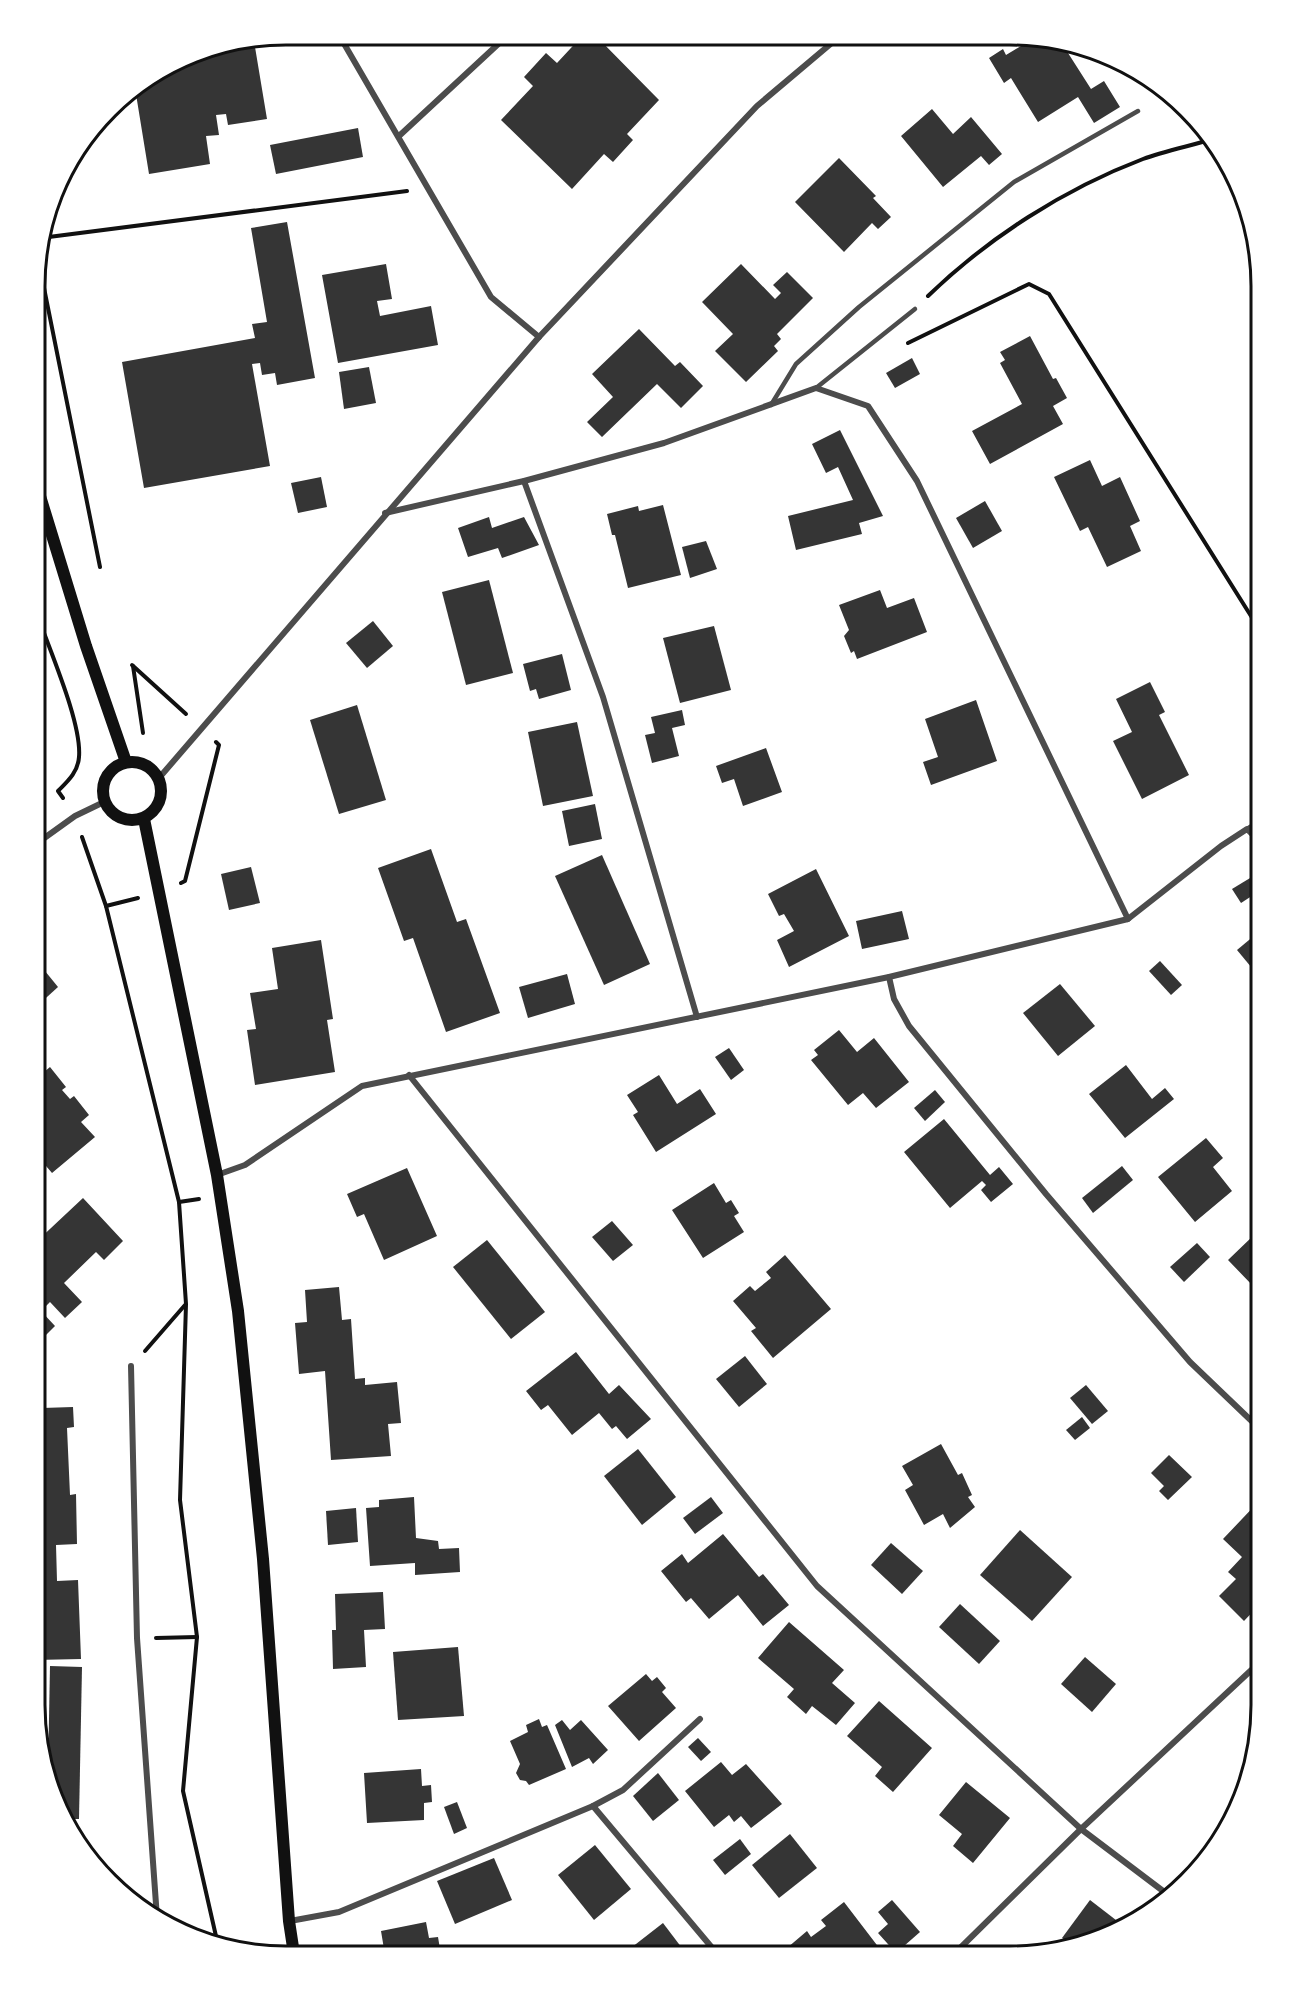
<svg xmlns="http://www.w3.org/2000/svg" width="1296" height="1991" font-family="Mulish,sans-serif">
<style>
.building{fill:#353535}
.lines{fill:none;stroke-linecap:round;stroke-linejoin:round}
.path{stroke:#111;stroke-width:4}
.service{stroke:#4c4c4c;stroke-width:4.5}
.minor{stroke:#4c4c4c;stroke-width:6}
.secondary{stroke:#111;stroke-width:12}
.rim{fill:none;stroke:#111;stroke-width:3}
</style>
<rect width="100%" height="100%" fill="#fff"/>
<!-- building -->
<g class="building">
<polygon points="583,35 595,35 659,100 627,134 633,140 613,162 604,154 572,189 501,120 533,86 524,77 546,53 557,63"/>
<polygon points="1036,37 1061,42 1091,89 1104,81 1120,107 1094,123 1078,97 1038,122 1011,78 1004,83 989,58 1003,49 1006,55"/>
<polygon points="254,41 267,119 228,125 226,114 216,115 219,135 206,136 210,164 149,174 135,88 190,54"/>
<polygon points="932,109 953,134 971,117 1002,154 989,165 981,156 943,187 901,136"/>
<polygon points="358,128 363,157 276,174 270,145"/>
<polygon points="839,158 876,196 873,198 891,217 878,229 872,223 844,252 795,202"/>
<polygon points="287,222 315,378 277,385 275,373 262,375 260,363 252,364 270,466 144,488 122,362 255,338 252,324 267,322 251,228"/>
<polygon points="386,264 392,299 377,301 380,316 431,306 438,345 338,363 322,275"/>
<polygon points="741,264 775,299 781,293 773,285 787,272 813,298 777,334 781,339 774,346 778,351 746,382 715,351 733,334 702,302"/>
<polygon points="639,329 675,366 680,362 703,386 681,408 657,384 602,437 587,422 613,397 592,374"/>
<polygon points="1030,336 1053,379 1056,378 1067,398 1053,406 1063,424 990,464 972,431 1022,404 1000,363 1005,360 1000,352"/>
<polygon points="912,358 920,374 895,388 886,373"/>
<polygon points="369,367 376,403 344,409 339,372"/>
<polygon points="840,430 883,516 859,523 862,534 796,550 788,516 853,500 838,467 826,473 812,444"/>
<polygon points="1090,460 1102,486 1120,477 1140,521 1130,526 1141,551 1107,567 1088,527 1080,531 1054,477"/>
<polygon points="321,477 327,507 298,513 291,483"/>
<polygon points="985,501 1002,531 973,548 956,518"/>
<polygon points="663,505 681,575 628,588 615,535 612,535 607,514 638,506 639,511"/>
<polygon points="489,517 492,528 524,517 539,545 502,558 498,548 468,557 458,528"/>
<polygon points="706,541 717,569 690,578 682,547"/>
<polygon points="489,580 513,673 466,685 442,592"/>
<polygon points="880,590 887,608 914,598 927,632 857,659 854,651 851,653 844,636 849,630 839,605"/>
<polygon points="373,621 393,646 367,668 346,643"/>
<polygon points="714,626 731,690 680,703 663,638"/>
<polygon points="562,654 571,690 539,699 536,689 530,691 523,664"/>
<polygon points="1150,682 1165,712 1159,715 1189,775 1142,799 1113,741 1132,732 1116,699"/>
<polygon points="976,700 997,761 931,785 923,762 938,757 925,719"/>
<polygon points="357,705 386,800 339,814 310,720"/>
<polygon points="682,710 685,725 672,728 679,756 652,763 645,735 655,733 651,717"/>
<polygon points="577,722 593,796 543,806 528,732"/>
<polygon points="766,748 782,792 743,806 734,779 722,783 716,766"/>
<polygon points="595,804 602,839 569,846 562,811"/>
<polygon points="431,849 457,922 466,919 500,1013 446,1032 413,938 404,941 378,868"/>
<polygon points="602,855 650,964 604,985 555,876"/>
<polygon points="251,867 260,903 229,910 221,874"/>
<polygon points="816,869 849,936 789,967 777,940 794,931 784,914 779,916 768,894"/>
<polygon points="1260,872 1261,890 1241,903 1232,889"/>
<polygon points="902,911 909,939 862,949 856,921"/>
<polygon points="1261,930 1261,979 1237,950"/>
<polygon points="321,940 333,1019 327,1020 335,1072 255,1085 247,1030 256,1029 250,993 278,989 272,948"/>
<polygon points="36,960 58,987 36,1007"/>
<polygon points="1160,961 1182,985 1171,995 1149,971"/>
<polygon points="567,974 575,1004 528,1018 519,987"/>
<polygon points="1060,984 1095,1026 1058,1056 1023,1013"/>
<polygon points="839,1030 857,1052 874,1038 909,1082 876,1108 863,1093 848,1105 811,1060 818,1055 814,1050"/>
<polygon points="729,1048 744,1070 731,1080 715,1057"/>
<polygon points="35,1062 44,1072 50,1067 66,1087 62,1090 70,1099 74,1096 89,1115 81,1122 95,1137 52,1173 35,1153"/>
<polygon points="1126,1065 1152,1099 1165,1088 1174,1099 1125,1138 1089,1094"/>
<polygon points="659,1075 677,1104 700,1089 716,1114 656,1152 633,1115 638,1112 627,1095"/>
<polygon points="935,1090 945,1102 925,1121 914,1108"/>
<polygon points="944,1119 990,1175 999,1167 1013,1184 991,1202 981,1190 986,1185 982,1181 950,1208 904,1152"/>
<polygon points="1206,1138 1223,1158 1213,1167 1232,1191 1195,1222 1158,1177"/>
<polygon points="1122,1166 1133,1180 1093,1213 1082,1198"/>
<polygon points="407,1168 437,1236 384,1260 364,1214 357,1217 347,1194"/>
<polygon points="714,1183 726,1203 731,1200 739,1213 734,1216 744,1232 703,1258 672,1210"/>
<polygon points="83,1198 123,1241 104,1260 96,1252 64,1283 82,1302 65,1318 50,1302 41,1311 55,1326 35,1346 35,1243"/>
<polygon points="612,1221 633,1245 613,1261 592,1237"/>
<polygon points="1254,1235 1261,1242 1261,1285 1259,1282 1254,1287 1228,1260"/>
<polygon points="487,1240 545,1312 511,1339 453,1267"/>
<polygon points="1197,1243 1210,1257 1184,1282 1170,1267"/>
<polygon points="785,1255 831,1309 773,1358 751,1331 756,1328 733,1301 750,1286 755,1291 771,1278 766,1272"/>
<polygon points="339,1287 342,1320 351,1319 355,1379 365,1378 365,1385 397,1382 401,1423 388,1424 391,1456 331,1460 325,1371 299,1374 295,1323 307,1322 305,1290"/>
<polygon points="576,1352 609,1394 619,1385 651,1419 627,1439 616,1426 612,1429 599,1413 572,1435 548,1405 541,1410 526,1391"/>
<polygon points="745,1356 767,1384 739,1407 716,1379"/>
<polygon points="1086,1385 1108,1411 1092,1424 1070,1398"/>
<polygon points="73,1407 74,1427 67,1428 70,1495 76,1494 77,1544 56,1545 57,1581 78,1580 81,1659 35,1660 35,1496 46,1495 42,1408"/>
<polygon points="1082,1417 1090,1428 1075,1440 1066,1430"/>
<polygon points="941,1444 958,1475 962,1473 972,1495 968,1497 975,1507 950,1528 943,1514 924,1525 905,1490 913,1485 902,1466"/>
<polygon points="638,1449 676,1497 642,1525 604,1476"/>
<polygon points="1169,1455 1192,1477 1168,1500 1159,1491 1164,1486 1151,1473"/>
<polygon points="414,1497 416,1538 438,1541 439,1549 459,1548 460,1572 415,1575 415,1563 370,1566 366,1508 379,1507 379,1500"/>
<polygon points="711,1497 723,1513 695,1534 683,1518"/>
<polygon points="1261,1499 1261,1603 1244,1621 1219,1596 1236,1579 1228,1572 1242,1557 1223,1539"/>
<polygon points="356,1508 358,1542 328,1545 326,1511"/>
<polygon points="1020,1530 1072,1577 1032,1621 980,1575"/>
<polygon points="723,1534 759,1577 763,1574 789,1605 763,1626 738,1595 709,1619 691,1598 686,1602 661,1571 682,1554 688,1563"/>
<polygon points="891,1543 923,1571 902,1594 871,1565"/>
<polygon points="383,1592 385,1629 364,1630 366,1667 333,1669 332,1630 336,1630 335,1594"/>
<polygon points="960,1604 1000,1641 979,1664 939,1627"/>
<polygon points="789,1622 844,1670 832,1683 855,1703 836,1725 812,1706 806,1714 787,1697 794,1689 758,1658"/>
<polygon points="458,1647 464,1716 398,1720 393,1652"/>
<polygon points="1085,1657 1116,1684 1092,1712 1061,1684"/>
<polygon points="50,1666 82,1667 79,1819 64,1819 54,1801 48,1772"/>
<polygon points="646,1674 652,1681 657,1677 666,1688 662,1692 676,1708 639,1741 608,1706"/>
<polygon points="879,1701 932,1748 893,1792 875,1776 882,1767 847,1736"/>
<polygon points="539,1719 542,1727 547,1725 566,1769 529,1785 526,1781 520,1780 516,1773 520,1764 510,1741 528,1732 526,1725"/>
<polygon points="562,1720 570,1730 581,1720 608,1750 593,1764 589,1758 572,1767 555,1725"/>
<polygon points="698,1738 711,1752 701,1761 688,1747"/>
<polygon points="721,1762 732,1775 746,1764 782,1804 751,1828 741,1816 734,1822 729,1815 714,1827 685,1791"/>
<polygon points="421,1769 422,1786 431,1785 432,1802 424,1803 424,1820 367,1823 364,1773"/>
<polygon points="658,1773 679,1800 653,1821 633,1796"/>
<polygon points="966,1782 1010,1818 973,1863 953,1846 962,1834 939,1815"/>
<polygon points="457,1802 467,1828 454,1834 444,1807"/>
<polygon points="790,1834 817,1868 779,1898 752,1865"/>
<polygon points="740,1839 751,1854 725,1875 713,1860"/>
<polygon points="595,1845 631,1889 594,1920 558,1875"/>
<polygon points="494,1858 512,1900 455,1924 437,1881"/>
<polygon points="892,1900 920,1932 896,1953 878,1933 888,1924 878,1912"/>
<polygon points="1090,1900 1125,1927 1106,1937 1071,1944 1062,1938"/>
<polygon points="844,1902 883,1953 879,1956 793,1956 787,1948 807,1931 811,1937 826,1926 821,1920"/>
<polygon points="426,1922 429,1938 438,1937 441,1955 385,1955 381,1931"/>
<polygon points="663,1923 688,1956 631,1955 627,1951"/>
</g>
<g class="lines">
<!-- path -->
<g class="path">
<polyline points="41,238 407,191"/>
<polyline points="37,253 100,567"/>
<path d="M928,296C988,238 1064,189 1143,159C1165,151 1190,146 1213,139"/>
<polyline points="908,343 1029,284 1049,294 1261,632"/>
<path d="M36,611C48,647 82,722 79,757C78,772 68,781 58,791L63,798"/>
<polyline points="132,665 186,714"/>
<polyline points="133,666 143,733"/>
<polyline points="82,837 106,906 179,1202 186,1304 180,1500 197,1637 183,1791 218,1945"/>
<polyline points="181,883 185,881 219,745 216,742"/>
<polyline points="106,906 138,898"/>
<polyline points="179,1202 199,1199"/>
<polyline points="145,1351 185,1305"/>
<polyline points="156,1638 197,1637"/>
</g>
<!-- service -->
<g class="service">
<polyline points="816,388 915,309"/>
<polyline points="771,405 796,364 859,307 1014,182 1138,111"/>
<polyline points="1247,829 1261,820"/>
</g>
<!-- minor -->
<g class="minor">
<polyline points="339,35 491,297 539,337"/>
<polyline points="399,136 508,35"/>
<polyline points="524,481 603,697 697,1017"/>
<polyline points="385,513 524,481 664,443 816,388 868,406 917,481 1128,919"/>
<polyline points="159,778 539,337 757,106 840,36"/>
<polyline points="36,844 75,816 104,802"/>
<polyline points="889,977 894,999 909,1026 1046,1194 1190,1362 1261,1430"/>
<polyline points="409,1075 817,1586 1081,1829 1171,1897"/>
<polyline points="217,1175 245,1165 362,1086 889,977 1128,919 1221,846 1247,829 1261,843"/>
<polyline points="131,1366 137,1638 157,1918"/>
<polyline points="593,1806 623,1790 700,1719"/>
<polyline points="290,1921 339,1912 593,1806 719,1956"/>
<polyline points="952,1956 1081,1829 1261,1661"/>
</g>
<!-- secondary -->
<g class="secondary">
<polyline points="36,483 86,646 126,762"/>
<circle cx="132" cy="791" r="29"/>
<polyline points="144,819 217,1175 238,1311 263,1559 289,1921 294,1954"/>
</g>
</g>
<!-- crop -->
<path d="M0 0H1296V1991H0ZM286 45H1010A241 241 0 0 1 1251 286V1705A241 241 0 0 1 1010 1946H286A241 241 0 0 1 45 1705V286A241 241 0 0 1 286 45Z" fill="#fff" fill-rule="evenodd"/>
<path class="rim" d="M286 45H1010A241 241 0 0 1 1251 286V1705A241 241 0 0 1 1010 1946H286A241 241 0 0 1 45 1705V286A241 241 0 0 1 286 45Z"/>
</svg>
